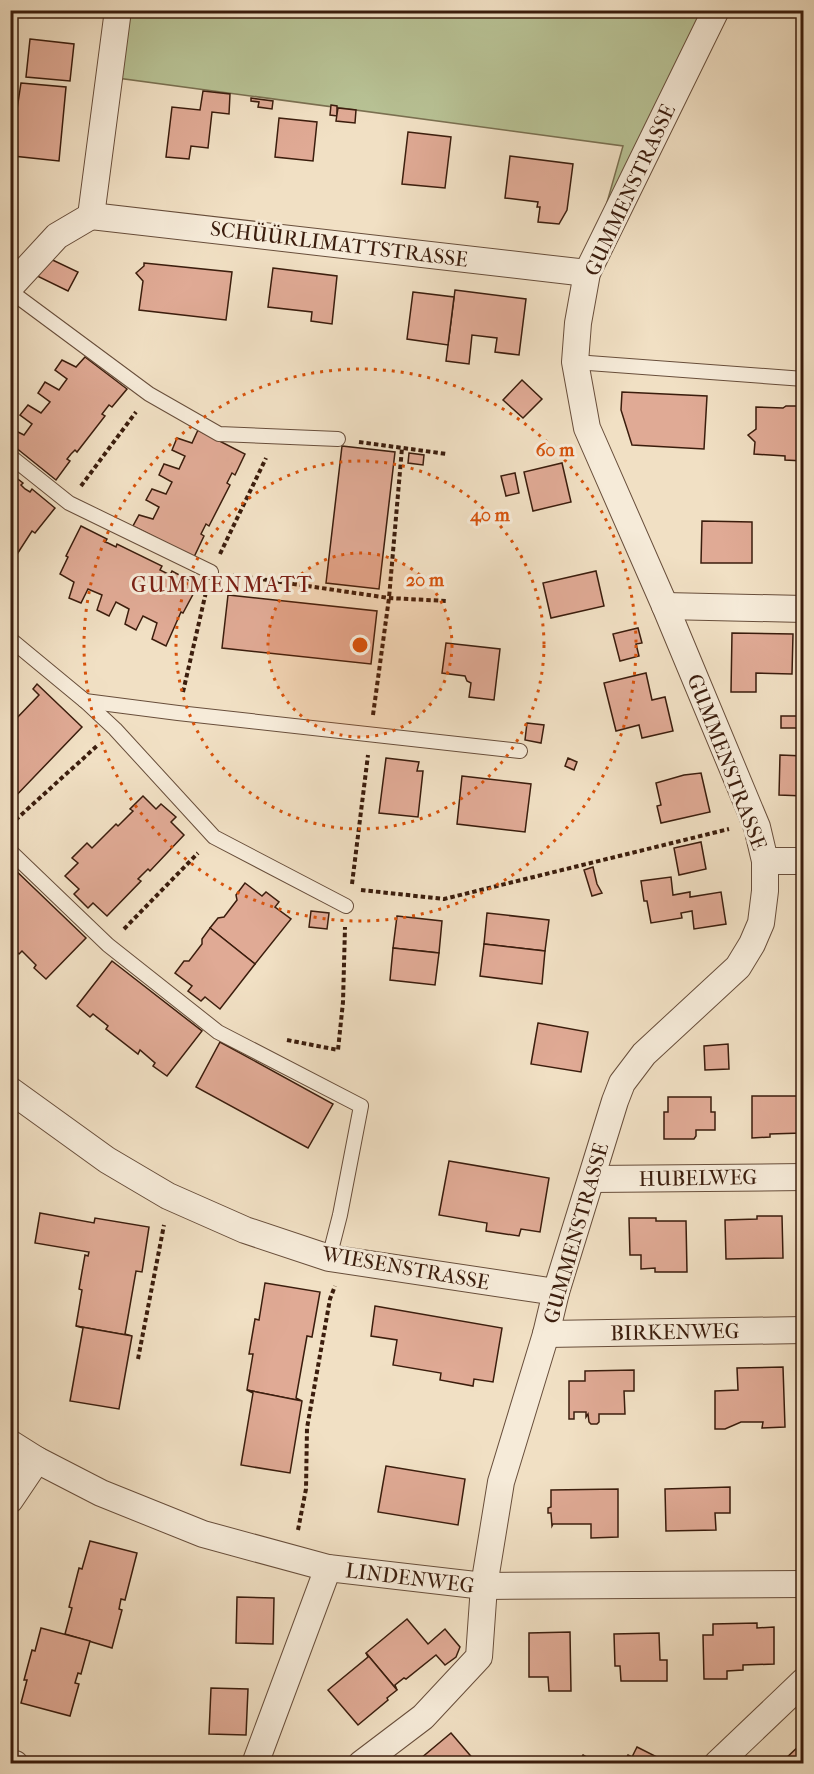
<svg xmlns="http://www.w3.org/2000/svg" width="814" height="1774" font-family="'IM FELL French Canon',serif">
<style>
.green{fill:#b8c295;stroke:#7a7051;stroke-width:1.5}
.building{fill:#e0aa95;stroke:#3b1d0d;stroke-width:1.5}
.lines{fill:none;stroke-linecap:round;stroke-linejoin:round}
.service-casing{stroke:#684e3b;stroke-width:16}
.minor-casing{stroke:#684e3b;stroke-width:28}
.path{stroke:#3b1d0d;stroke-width:4;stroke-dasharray:4.5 3;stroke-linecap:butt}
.service{stroke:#f6ebd9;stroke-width:14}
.minor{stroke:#f6ebd9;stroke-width:26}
.ring{fill:none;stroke:#d7530c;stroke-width:3;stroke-dasharray:3 6}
.labels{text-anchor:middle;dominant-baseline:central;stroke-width:6;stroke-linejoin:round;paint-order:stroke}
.street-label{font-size:21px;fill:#3b1d0d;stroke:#f6ebd9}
.neighbourhood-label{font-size:22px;letter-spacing:1.5px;fill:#7a1f14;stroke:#f6ebd9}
.centre{fill:#d7530c;stroke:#f6ebd9;stroke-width:3}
.ring-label{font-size:18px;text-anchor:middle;font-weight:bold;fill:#d7530c;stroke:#f6ebd9;stroke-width:6;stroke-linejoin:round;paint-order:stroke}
</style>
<rect width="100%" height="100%" fill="#f1e0c4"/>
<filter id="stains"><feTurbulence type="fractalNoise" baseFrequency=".00333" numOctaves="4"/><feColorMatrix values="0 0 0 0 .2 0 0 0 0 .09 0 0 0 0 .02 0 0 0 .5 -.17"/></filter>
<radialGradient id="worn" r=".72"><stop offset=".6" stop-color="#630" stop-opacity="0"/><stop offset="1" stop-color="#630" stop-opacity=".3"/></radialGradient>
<!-- green -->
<polygon class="green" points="118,11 716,11 587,273 623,146 110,77"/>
<!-- building -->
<g class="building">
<polygon points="30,39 74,44 70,81 26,77"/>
<polygon points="21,83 66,87 59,161 13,156 14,140 10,139 10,115 16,116"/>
<polygon points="203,91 230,94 229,114 212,112 208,148 191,146 189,159 166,157 172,107 200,110"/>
<polygon points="251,98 273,101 272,109 258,107 259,102 251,101"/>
<polygon points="331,105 337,106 337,116 330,115"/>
<polygon points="338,108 356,110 355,123 336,121"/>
<polygon points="279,118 317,122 313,161 275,157"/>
<polygon points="408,132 451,137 445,188 402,184"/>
<polygon points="510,156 573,164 567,210 559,224 538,222 540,207 537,207 538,202 505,198"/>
<polygon points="42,255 78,272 68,291 33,274"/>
<polygon points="144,263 232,272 226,320 139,310 143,281 136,273 144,266"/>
<polygon points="273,268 337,276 332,324 311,321 312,312 268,307"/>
<polygon points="455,290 526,299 519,355 495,352 497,338 472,335 469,364 446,361"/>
<polygon points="413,292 454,297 448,345 407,339"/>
<polygon points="85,357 127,389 112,407 109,405 102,414 105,416 77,452 75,450 71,454 67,459 70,461 56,480 10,443 10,428 24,435 32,424 20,415 28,405 41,413 50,402 38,393 45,382 59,390 67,379 55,370 62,360 76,367"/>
<polygon points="522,380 542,399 523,418 503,400"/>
<polygon points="622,392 707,396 704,449 632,445 621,410"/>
<polygon points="786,406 803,406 804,461 785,460 785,456 754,454 755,442 748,435 756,429 756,407 783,408"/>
<polygon points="198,430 245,454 235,475 232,473 227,483 230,485 209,526 206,524 201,534 204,536 194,557 133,526 139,515 153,519 159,507 146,500 152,489 166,494 172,482 159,475 164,464 179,469 185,456 172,450 177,438 192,443"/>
<polygon points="342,446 395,452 379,589 326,583"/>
<polygon points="409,453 424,455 423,465 408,463"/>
<polygon points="562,463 571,502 533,511 524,472"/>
<polygon points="10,473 23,483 21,485 25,489 30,492 32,489 55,508 35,533 32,531 12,562"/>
<polygon points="515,473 519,493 506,496 501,476"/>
<polygon points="702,521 752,522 752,563 701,563"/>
<polygon points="81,526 107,539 105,542 108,543 116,547 117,544 162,566 160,570 170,575 172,571 198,585 183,613 181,612 166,646 152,639 157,623 143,616 136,630 125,624 129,609 116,602 109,616 97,610 102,595 88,589 81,603 69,598 74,582 60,574 68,557 66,556"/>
<polygon points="596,571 604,606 551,618 543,583"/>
<polygon points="228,595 377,611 371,664 222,648"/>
<polygon points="638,628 642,643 636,644 639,656 620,661 613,634"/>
<polygon points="732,633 793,634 792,674 756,673 756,692 731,692"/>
<polygon points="446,643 500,649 494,700 469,697 471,683 467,681 465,676 442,673"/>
<polygon points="646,673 652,700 665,697 673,731 642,738 639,725 616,731 604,683"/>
<polygon points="37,684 82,727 10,802 10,722 12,723 39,695 33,689"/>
<rect x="781" y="716" width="23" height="12"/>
<polygon points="527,723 544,725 541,743 525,740"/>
<polygon points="780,755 804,756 804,796 779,795"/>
<polygon points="386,758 419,762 417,771 423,771 418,817 379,813"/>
<polygon points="568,758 577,762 574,770 565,766"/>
<polygon points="701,773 710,812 661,823 657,806 661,805 656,783 684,775"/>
<polygon points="462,776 531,784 525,832 457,824"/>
<polygon points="143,796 156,809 161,804 176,817 171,822 184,835 150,871 148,869 138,879 141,881 107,916 93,903 88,908 74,894 79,889 65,876 78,863 72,858 87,843 92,848 116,824 118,826 133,811 130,809"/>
<polygon points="701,842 706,869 679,875 674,848"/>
<polygon points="10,865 86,938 46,979 34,968 36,965 22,951 19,954 10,945"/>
<polygon points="593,867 597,884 602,893 592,896 584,870"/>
<polygon points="671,877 673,895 690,892 690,897 721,892 726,924 694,929 692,911 681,913 682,918 651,923 647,901 644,901 641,881"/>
<polygon points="245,883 262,896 266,892 279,902 275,907 291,919 255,964 210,928 218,918 224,917 237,900 236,895"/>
<polygon points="311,911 329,913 327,929 309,927"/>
<polygon points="487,913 549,920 545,951 484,944"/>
<polygon points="397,916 442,921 439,953 393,948"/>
<polygon points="210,928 255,964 220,1009 205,997 201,1001 188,991 192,986 175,973 184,961 189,961 202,944 202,939"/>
<polygon points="484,944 545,951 542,984 480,976"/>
<polygon points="393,948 439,953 435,985 390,980"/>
<polygon points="112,961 202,1031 167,1076 153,1066 155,1063 140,1050 138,1054 106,1029 108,1026 93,1014 90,1017 77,1006"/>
<polygon points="538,1023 588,1032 581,1072 531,1064"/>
<polygon points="220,1042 333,1104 308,1148 196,1087"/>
<polygon points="728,1044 729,1069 705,1070 704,1046"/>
<polygon points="752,1096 801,1096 801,1104 804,1104 804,1131 801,1131 802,1133 770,1134 770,1137 752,1138"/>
<polygon points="668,1097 711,1097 711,1112 715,1112 715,1130 696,1130 696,1136 694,1139 664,1139 664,1112 668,1112"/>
<polygon points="449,1161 549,1178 540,1232 521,1229 519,1236 486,1231 487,1223 439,1215"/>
<polygon points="40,1213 94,1223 95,1218 149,1227 142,1272 136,1271 125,1334 132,1336 76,1326 82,1290 79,1289 85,1255 88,1256 89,1252 35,1243"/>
<polygon points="757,1216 782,1216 783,1258 726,1259 725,1220 757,1219"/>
<polygon points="629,1218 656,1218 656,1221 686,1221 687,1272 655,1272 655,1268 641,1269 641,1255 630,1255"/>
<polygon points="265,1283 320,1292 312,1337 307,1336 296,1398 302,1401 247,1390 253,1354 249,1354 255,1319 259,1320"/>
<polygon points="375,1306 502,1328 493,1382 474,1379 473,1386 440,1380 441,1373 393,1365 397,1340 371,1336"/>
<polygon points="76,1326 132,1336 119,1409 70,1401 83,1328"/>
<polygon points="783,1367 785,1427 762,1428 763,1422 741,1422 725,1429 715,1429 715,1391 738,1390 737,1368"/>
<polygon points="634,1370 634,1391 624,1391 625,1414 599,1414 599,1422 597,1424 591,1424 589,1422 588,1414 586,1417 586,1412 574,1412 574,1419 569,1419 569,1381 585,1381 585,1371"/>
<polygon points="247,1390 302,1401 290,1473 241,1465 253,1393"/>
<polygon points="386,1466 465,1479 458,1525 378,1512"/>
<polygon points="730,1487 730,1513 715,1513 716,1530 666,1531 665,1489"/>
<rect x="800" y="1488" width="4" height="28"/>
<polygon points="618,1489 618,1537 591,1538 591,1524 553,1524 552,1526 551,1513 548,1513 548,1508 551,1507 551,1490"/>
<polygon points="90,1541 137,1553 125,1600 121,1599 119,1609 122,1610 112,1648 65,1634 72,1608 69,1607 79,1568 82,1569"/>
<polygon points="237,1597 274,1598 273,1644 236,1643"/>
<polygon points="407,1619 428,1644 445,1629 460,1647 456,1657 445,1665 436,1655 406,1679 404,1678 395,1685 397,1690 366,1653"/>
<polygon points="757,1623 757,1628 774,1627 774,1664 743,1665 743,1670 727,1671 727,1679 704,1679 703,1635 713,1635 713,1624"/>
<polygon points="41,1628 90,1641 81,1674 78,1673 75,1683 79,1684 70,1716 21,1703 27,1680 24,1680 32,1650 35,1651"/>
<polygon points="570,1632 571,1691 549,1691 548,1677 529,1677 529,1633"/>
<polygon points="659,1633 660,1660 667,1660 667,1681 621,1681 620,1666 615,1666 614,1634"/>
<polygon points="366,1653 397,1690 387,1698 388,1700 358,1725 328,1690 368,1657"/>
<polygon points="211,1688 248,1689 246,1735 209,1734"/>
<polygon points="451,1733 475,1761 472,1764 414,1764"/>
<polygon points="804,1741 804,1764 780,1764"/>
<polygon points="637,1747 659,1758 656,1764 623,1764 628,1755 632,1757"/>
<polygon points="583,1755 598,1764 578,1764"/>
</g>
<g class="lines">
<defs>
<g id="service">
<polyline points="10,291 149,394 219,434 338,439"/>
<polyline points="575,362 804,379"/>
<polyline points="10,456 69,503 211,572"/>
<polyline points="10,639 85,701 115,729 214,837 346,906"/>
<polyline points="85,701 178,713 520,751"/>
<polyline points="10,851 108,945 218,1032 361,1106 340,1215 329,1258"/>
</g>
<g id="minor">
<polyline points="91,216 587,273"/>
<polyline points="91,216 118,10"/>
<polyline points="10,287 57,236 91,216"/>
<polyline points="665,606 804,609"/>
<polyline points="765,861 804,861"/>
<polyline points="10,1090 107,1160 168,1196 245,1230 329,1258 556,1292"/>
<polyline points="592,1179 804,1177"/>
<polyline points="546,1334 804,1330"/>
<polyline points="10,1443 37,1460 101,1493 203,1534 328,1568 484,1586 804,1584"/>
<polyline points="10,1500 37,1460"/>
<polyline points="10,1763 15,1764"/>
<polyline points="255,1764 328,1568"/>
<polyline points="361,1764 423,1717 479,1657 484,1586 501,1482 546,1334 556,1292 615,1101 622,1083 644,1054 738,967 752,944 761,923 765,891 765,861 757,827 665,606 587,428 575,362 578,323 587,273 716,10"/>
<polyline points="717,1764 804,1681"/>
</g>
</defs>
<!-- service casing -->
<use href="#service" class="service-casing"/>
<!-- minor casing -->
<use href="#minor" class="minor-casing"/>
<!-- path -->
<g class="path">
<polyline points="359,442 447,454"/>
<polyline points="81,486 136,412"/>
<polyline points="220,554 266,458"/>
<polyline points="233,575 389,598 446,601"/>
<polyline points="183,692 206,592"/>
<polyline points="373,715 389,598 402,448"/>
<polyline points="10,825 98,745"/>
<polyline points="352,884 368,755"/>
<polyline points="361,890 444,899 729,829"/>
<polyline points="124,929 198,853"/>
<polyline points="287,1040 338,1050 343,1002 345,927"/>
<polyline points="138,1359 164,1225"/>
<polyline points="298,1530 306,1489 307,1428 330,1299 335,1286"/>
</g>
<!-- service -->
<use href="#service" class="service"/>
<!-- minor -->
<use href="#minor" class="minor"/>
</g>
<!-- distance rings -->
<circle cx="360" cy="645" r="92" fill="#d7530c" fill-opacity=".12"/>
<g class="ring">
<circle cx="360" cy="645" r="92"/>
<circle cx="360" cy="645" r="184"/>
<circle cx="360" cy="645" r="276"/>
</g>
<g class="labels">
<!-- street labels -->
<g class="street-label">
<text transform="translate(630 190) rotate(-65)">GUMMENSTRASSE</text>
<text transform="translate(339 244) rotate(7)">SCHÜÜRLIMATTSTRASSE</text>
<text transform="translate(727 762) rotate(69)">GUMMENSTRASSE</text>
<text transform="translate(698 1178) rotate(-1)">HUBELWEG</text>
<text transform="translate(576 1233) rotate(-74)">GUMMENSTRASSE</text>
<text transform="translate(406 1268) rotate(10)">WIESENSTRASSE</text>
<text transform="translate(675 1332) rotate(-1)">BIRKENWEG</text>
<text transform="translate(410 1578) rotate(7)">LINDENWEG</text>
</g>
<!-- neighbourhood labels -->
<g class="neighbourhood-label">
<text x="222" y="585">GUMMENMATT</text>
</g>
</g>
<circle cx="360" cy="645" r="9" class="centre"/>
<g class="ring-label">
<text x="555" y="456">60 m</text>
<text x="490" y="521">40 m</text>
<text x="425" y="586">20 m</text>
</g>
<!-- margin -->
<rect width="814" height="1774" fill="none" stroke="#f1e0c4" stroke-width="36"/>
<rect x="12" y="12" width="790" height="1750" fill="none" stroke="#3b1d0d" stroke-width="3"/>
<rect x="18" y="18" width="778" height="1738" fill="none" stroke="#3b1d0d" stroke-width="1.5"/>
<rect width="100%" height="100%" filter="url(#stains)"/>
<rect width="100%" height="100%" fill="url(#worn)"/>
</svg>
